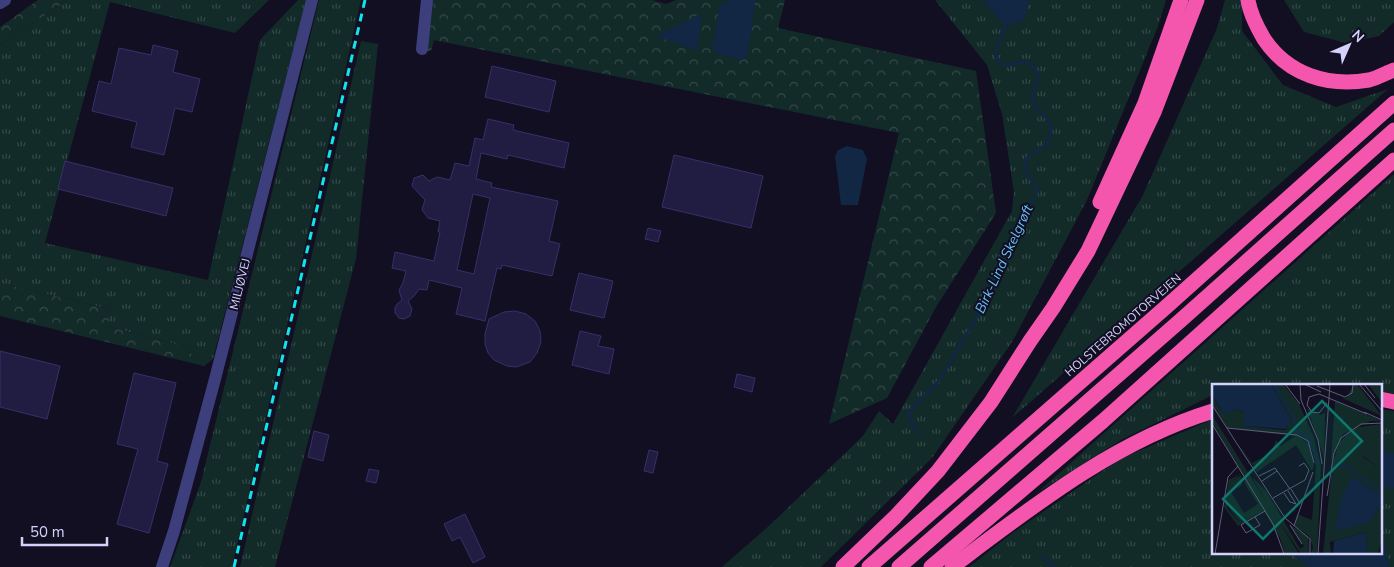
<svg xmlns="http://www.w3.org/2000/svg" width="1394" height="567" font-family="'Nunito Sans',sans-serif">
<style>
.grass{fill:url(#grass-tufts)}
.forest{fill:url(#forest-crowns)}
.water{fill:#112744}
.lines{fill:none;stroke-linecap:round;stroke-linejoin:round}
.stream{stroke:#112744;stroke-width:3}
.building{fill:#211c41;stroke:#37306b;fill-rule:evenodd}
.minor{stroke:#3d3f7d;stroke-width:12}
.tertiary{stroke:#3d3f7d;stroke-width:12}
.motorway{stroke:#f455ad;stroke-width:15}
.rail{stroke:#0fe5eb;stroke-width:3;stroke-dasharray:8 6;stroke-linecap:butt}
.labels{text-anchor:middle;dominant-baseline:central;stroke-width:4;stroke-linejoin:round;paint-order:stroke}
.street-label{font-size:12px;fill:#d4d2fc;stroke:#110f21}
.water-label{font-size:14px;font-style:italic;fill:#67bef6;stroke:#110f21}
.inset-river{fill:none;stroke:#112744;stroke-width:2.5}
.inset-road{fill:none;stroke:#5f5d79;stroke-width:1}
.view{fill:#0f766e;fill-opacity:0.15;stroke:#0f766e;stroke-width:2.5}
.inset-edge{fill:none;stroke:#d4d2fc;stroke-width:2.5}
</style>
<defs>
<pattern id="grass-tufts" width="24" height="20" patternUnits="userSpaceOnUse" patternTransform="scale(1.25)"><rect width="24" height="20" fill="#122b28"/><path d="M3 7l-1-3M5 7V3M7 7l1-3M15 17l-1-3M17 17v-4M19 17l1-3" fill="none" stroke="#344948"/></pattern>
<pattern id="forest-crowns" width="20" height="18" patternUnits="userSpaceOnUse" patternTransform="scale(1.25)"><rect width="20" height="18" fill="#122b28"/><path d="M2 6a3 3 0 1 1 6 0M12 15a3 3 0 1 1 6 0" fill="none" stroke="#344948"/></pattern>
</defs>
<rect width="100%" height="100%" fill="#110f21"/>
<!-- grass -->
<g class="grass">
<polygon points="68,0 269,0 235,33 110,2 45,243 208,280 260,40 298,0 306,0 213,359 204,366 183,346 106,326 110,309 0,283 0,45"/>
<polygon points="319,0 361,0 232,567 170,567 201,482"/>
<polygon points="935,0 1166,0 1158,26 1087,200 1012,342 932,458 821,567 722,567 771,524 863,436 879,411 893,424 1012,211 1014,192 1002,114 987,65"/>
<polygon points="1225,0 1242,0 1242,31 1283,85 1336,107 1388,89 1012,418 1143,195 1217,28"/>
<polygon points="1284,0 1394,0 1394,22 1379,36 1346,43 1304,32"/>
<polygon points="361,41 378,44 356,259 275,567 240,567"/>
<polygon points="1394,174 1394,394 1380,392 1380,386 1329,386 1311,384 1293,386 1213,386 1213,395 1121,440 1037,493"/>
<polygon points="1380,409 1394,411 1394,567 969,567 1011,534 1120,459 1213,419 1213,553 1380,553"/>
</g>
<!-- forest -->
<g class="forest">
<polygon points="38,0 68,0 0,45 0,27"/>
<polygon points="433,0 652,0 666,4 676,0 785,0 778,28 976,71 996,213 936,307 887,398 829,424 899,133 434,40 431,51 426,51"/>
<polygon points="0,283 110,309 106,326 183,346 204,366 0,316"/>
</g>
<!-- water -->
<g class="water">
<polygon points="730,0 755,0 748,54 743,60 717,54 712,49 720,5"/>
<polygon points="983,0 1030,0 1023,21 1005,26"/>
<polygon points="698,15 702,16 697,51 656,36"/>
<polygon points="847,146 863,150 867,159 858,205 841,205 835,156 838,150"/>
<polygon points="1380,451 1394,453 1394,488 1380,488"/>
<polygon points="1380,521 1389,567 1309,567 1289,553 1380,553"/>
</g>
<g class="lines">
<!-- stream -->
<g class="stream">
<path d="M919,434L907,413L939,381L991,293L1024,213L1036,195L1037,188C1006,148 1044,159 1050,136C1056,115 1035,115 1033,99C1032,91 1038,82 1039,73L1027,62L1005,65L999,62L996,55L997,45L1007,23"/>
<polyline points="1043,556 1054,567"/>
</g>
</g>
<!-- building -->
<g class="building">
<polygon points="153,45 178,51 173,72 200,79 192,112 175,108 164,155 131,147 137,122 92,111 99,81 111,84 119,48 151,55"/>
<polygon points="492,66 556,81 549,112 485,97"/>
<path d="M488,119L514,125L513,130L569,143L564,168L508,155L507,159L481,153L476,179L492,183L491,187L558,201L549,241L560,244L552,276L502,265L501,269L497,268L485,321L456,314L462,288L429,280L427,290L419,289L414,296L408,301L412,309L410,316L404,319L399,318L395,313V308L397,304L402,300L399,290L403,283L406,271L392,268L395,252L434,261L440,232H438L440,221L428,218L422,210L425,200L412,186L414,178L423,175L429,181L437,177L450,180L455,163L469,166L475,138L483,140ZM473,194L490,198L474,274L457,270Z"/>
<polygon points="674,155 763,176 751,228 662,207"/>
<polygon points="65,161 173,188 166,216 58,189"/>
<polygon points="648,228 661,231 658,242 645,239"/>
<polygon points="579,273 613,281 604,318 570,310"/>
<polygon points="515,311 526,314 535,321 540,331 541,342 537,353 530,362 516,367 507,366 494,360 488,353 485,344 485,334 489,319 504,312"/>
<polygon points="580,331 601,336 598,346 614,349 609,374 572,365"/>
<polygon points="0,351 60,366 47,419 0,407"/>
<polygon points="134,373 176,383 157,461 168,464 149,533 117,524 138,449 117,444"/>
<polygon points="737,374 755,378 752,392 734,387"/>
<polygon points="314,431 329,435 323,461 308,457"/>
<polygon points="649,450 658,452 653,473 644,471"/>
<polygon points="369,469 379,471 376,483 366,481"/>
<polygon points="465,514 485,557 473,563 460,537 452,541 444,524"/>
</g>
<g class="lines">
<!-- minor -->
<polyline class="minor" points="422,49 427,0"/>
<!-- tertiary -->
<g class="tertiary">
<polyline points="0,3 5,0"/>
<polyline points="162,567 174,531 215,379 312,0"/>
</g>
<!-- motorway -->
<g class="motorway">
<path d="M1248,0C1250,14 1257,27 1264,39C1288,75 1328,87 1369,80C1377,78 1386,73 1394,70"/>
<polyline points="1100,202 1145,103 1181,0"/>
<polyline points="1380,399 1394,402"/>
<polyline points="843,567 895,517 938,471 991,402 1030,341 1053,308 1088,251 1154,112 1197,0"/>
<polyline points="869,567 1166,307 1394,103"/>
<polyline points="899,567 1181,320 1394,130"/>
<polyline points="931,567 1103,421 1394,160"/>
<path d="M952,567C1033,506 1115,441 1213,411"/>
</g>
<!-- rail -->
<polyline class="rail" points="234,567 365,0"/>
</g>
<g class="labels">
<!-- street labels -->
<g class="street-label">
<text transform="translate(240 284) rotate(-76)">MILJØVEJ</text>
<text transform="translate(1123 325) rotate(-41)">HOLSTEBROMOTORVEJEN</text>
</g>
<!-- water labels -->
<g class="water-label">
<text transform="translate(1004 259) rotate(-65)">Birk-Lind Skelgrøft</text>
</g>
</g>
<!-- overview -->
<g transform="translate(1212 384)">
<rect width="170" height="170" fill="#110f21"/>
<path d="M59,0H71L87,20L102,53L109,82L105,170H99L101,163L97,152L83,142L85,130L100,136L104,82L98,59L90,53L15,44L0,20V11L9,26L24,25L33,29V42L74,46L79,36ZM142,0H145L170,32L130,14H134ZM156,0H170V19L166,13ZM123,17L170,37H159L131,50L119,77ZM95,24L108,31L113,29L112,73ZM0,31L55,119L40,93L55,108L88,165L92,162L78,141L96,152L97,170H89L67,137L87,170H73L68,154L0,38ZM170,40V69L151,73L163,81L155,98L170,107V155L166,170H155L154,148L118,158L119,170H111L120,82L127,59L141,44ZM29,91L30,101L19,108L32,129L46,120L33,100L32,93L52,127L27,138L14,120L19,98Z" fill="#122b28"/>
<path d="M85,51L97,60L102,81L100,87L84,61L45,88L23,56L40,79L59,69L64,56L68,62ZM170,69V108L155,97L163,81L151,72ZM30,89L19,98L15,124L27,138L52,127L26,142L12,123L17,96Z" fill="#122b28"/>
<path d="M0,0H59L79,36L77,41L74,45L32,42L33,29L24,25L12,30L0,11ZM140,93L170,112V118L158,138L123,147L129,115ZM154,148L155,170H121L122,157Z" fill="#112744"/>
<path class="inset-river" d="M62,0L84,37L83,41M84,45L85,49L90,47L95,51L107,81M124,81L133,82L170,108"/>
<path class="inset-road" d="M73,0L88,20M88,0L89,16L106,56L110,80M92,0L109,8M147,0L170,27M152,0L163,14M105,2L133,13L140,9L141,0M115,19L107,29L100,28L95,21L97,13L107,10L155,30M0,21L73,134L98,155V170M152,28L170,36M0,40L61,140L72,170M15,44L85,51L96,57L102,79M47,92L63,84L78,105M50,97L65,87M79,105L87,118M76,107L84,120M72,109L78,118L84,120M115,112L122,69L129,54L149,40L170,39M61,114L93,96L97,86L92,79L87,82M43,133L48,141L34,149L29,141L53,127M78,141L90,160M82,142L101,88M3,170L16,93L26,82M106,170L118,0"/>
<path class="view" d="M110,17L150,57L51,155L11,115Z"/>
<rect width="170" height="170" class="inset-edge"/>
</g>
<!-- north arrow -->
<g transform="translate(1349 45) rotate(45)" stroke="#110f21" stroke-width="4" paint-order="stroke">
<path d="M0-4L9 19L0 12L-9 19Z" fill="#d4d2fc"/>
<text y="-8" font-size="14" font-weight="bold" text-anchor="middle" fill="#d4d2fc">N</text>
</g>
<!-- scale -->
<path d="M22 537v8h85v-8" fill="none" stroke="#d4d2fc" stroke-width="2.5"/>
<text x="30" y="537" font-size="15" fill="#d4d2fc" stroke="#110f21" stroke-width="4" paint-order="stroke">50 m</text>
</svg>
